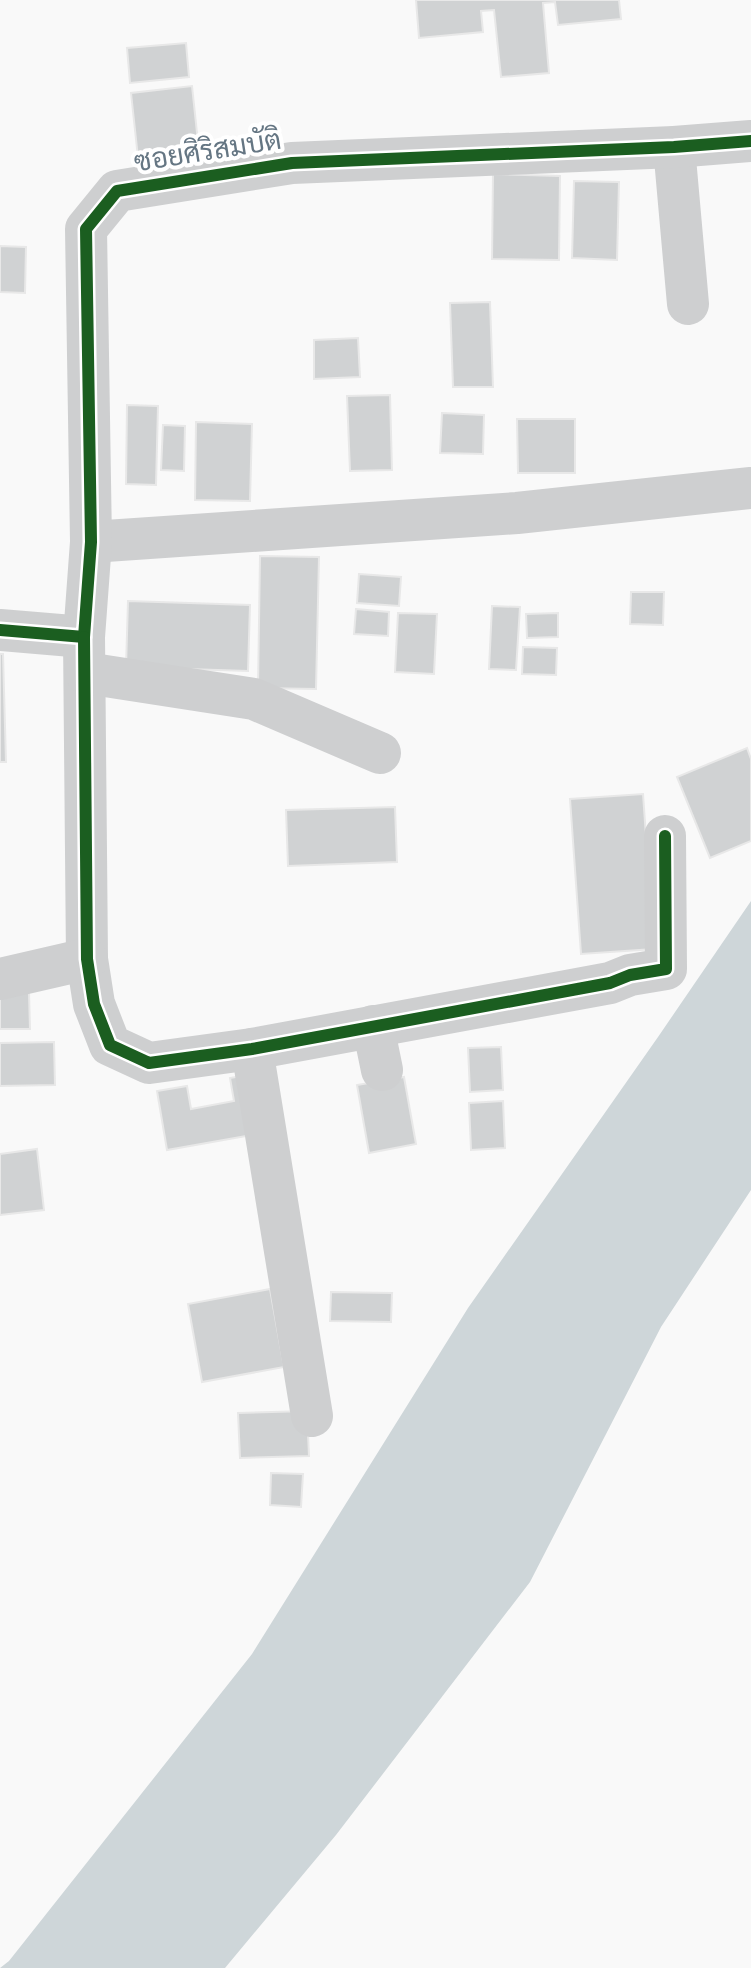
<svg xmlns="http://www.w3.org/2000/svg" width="751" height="1968" font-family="'Alegreya Sans',Sarabun,sans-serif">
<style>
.water{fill:#ced6d9}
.building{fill:#d0d2d3;stroke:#e8e8e8;stroke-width:2}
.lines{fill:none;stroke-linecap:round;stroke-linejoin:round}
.minor{stroke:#cecfd0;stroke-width:42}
.cycleway-casing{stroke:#fff;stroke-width:17}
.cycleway{stroke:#1b5e20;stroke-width:12}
.labels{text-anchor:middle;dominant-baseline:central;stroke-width:8;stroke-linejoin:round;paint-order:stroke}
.street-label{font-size:28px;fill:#657683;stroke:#fff}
</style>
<rect width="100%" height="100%" fill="#f9f9f9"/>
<!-- water -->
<polygon class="water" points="751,901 751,1190 661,1327 530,1582 336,1835 225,1968 0,1968 9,1961 252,1654 468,1308 658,1037"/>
<!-- building -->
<g class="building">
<polygon points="416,0 619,0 621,19 558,25 555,2 543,3 549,73 501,77 494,10 481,11 483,32 419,38"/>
<polygon points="186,43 189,77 130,83 127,48"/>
<polygon points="192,86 200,161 139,167 131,93"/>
<polygon points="493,174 560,176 559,260 492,259"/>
<polygon points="574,181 619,182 617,260 572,258"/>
<polygon points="0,246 26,247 25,293 0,292"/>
<polygon points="490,302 493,387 453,387 450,303"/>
<polygon points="358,338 360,377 314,379 314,340"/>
<polygon points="390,395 392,470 350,471 347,396"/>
<polygon points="127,405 158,406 156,485 126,484"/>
<polygon points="442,413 484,415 483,454 440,453"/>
<polygon points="517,419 575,419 575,473 518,473"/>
<polygon points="196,422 252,424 250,501 195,500"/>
<polygon points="163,425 185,426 184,471 161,470"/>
<polygon points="260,556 319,557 316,689 258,688"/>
<polygon points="359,574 401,577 399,606 357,603"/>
<polygon points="631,592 664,592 663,625 630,624"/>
<polygon points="128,601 250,605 248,671 126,667"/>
<polygon points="492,606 520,607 516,670 489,669"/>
<polygon points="356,609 389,612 388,636 354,634"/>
<polygon points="398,613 437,614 434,674 395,672"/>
<polygon points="558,613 558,637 527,638 526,614"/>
<polygon points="523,647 557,648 556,675 522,674"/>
<polygon points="0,654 3,654 6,762 0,762"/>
<polygon points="747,748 751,759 751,841 710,858 677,777"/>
<polygon points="643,794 654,949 581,954 570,799"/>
<polygon points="395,807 397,862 288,866 286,810"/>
<polygon points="0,992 29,992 30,1029 0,1029"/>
<polygon points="54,1042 55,1085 0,1086 0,1043"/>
<polygon points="501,1047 503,1090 470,1092 468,1048"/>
<polygon points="247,1075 258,1134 167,1150 157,1091 187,1086 191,1109 234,1101 230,1078"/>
<polygon points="404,1077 416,1144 369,1153 357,1085"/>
<polygon points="503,1101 505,1148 471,1150 469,1103"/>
<polygon points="37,1149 44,1210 0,1215 0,1154"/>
<polygon points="270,1289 284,1367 202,1382 188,1304"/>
<polygon points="331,1292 392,1293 391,1322 330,1321"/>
<polygon points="307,1411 309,1456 240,1458 238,1413"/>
<polygon points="271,1473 303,1474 301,1507 270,1505"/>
</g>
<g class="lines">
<!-- minor -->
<g class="minor">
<polyline points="674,147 688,304"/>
<polyline points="91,542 517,513 751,488"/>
<polyline points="0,630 84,637 91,542 86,229 117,191 292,163 674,147 751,141"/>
<polyline points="84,637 87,959 94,1004 110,1045 149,1063 252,1049 610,983 630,975 666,969 665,836"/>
<polyline points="86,673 254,699 380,753"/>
<polyline points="0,979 87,959"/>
<polyline points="373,1026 382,1070"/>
<polyline points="252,1049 312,1416"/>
</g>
<defs>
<g id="cycleway">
<polyline points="0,630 84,637 91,542 86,229 117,191 292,163 674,147 751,141"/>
<polyline points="84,637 87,959 94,1004 110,1045 149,1063 252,1049 610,983 630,975 666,969 665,836"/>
</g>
</defs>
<!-- cycleway casing -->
<use href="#cycleway" class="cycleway-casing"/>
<!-- cycleway -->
<use href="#cycleway" class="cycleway"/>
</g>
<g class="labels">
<!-- street labels -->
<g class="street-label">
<text transform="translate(208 152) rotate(-9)">ซอยศิริสมบัติ</text>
</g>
</g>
</svg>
